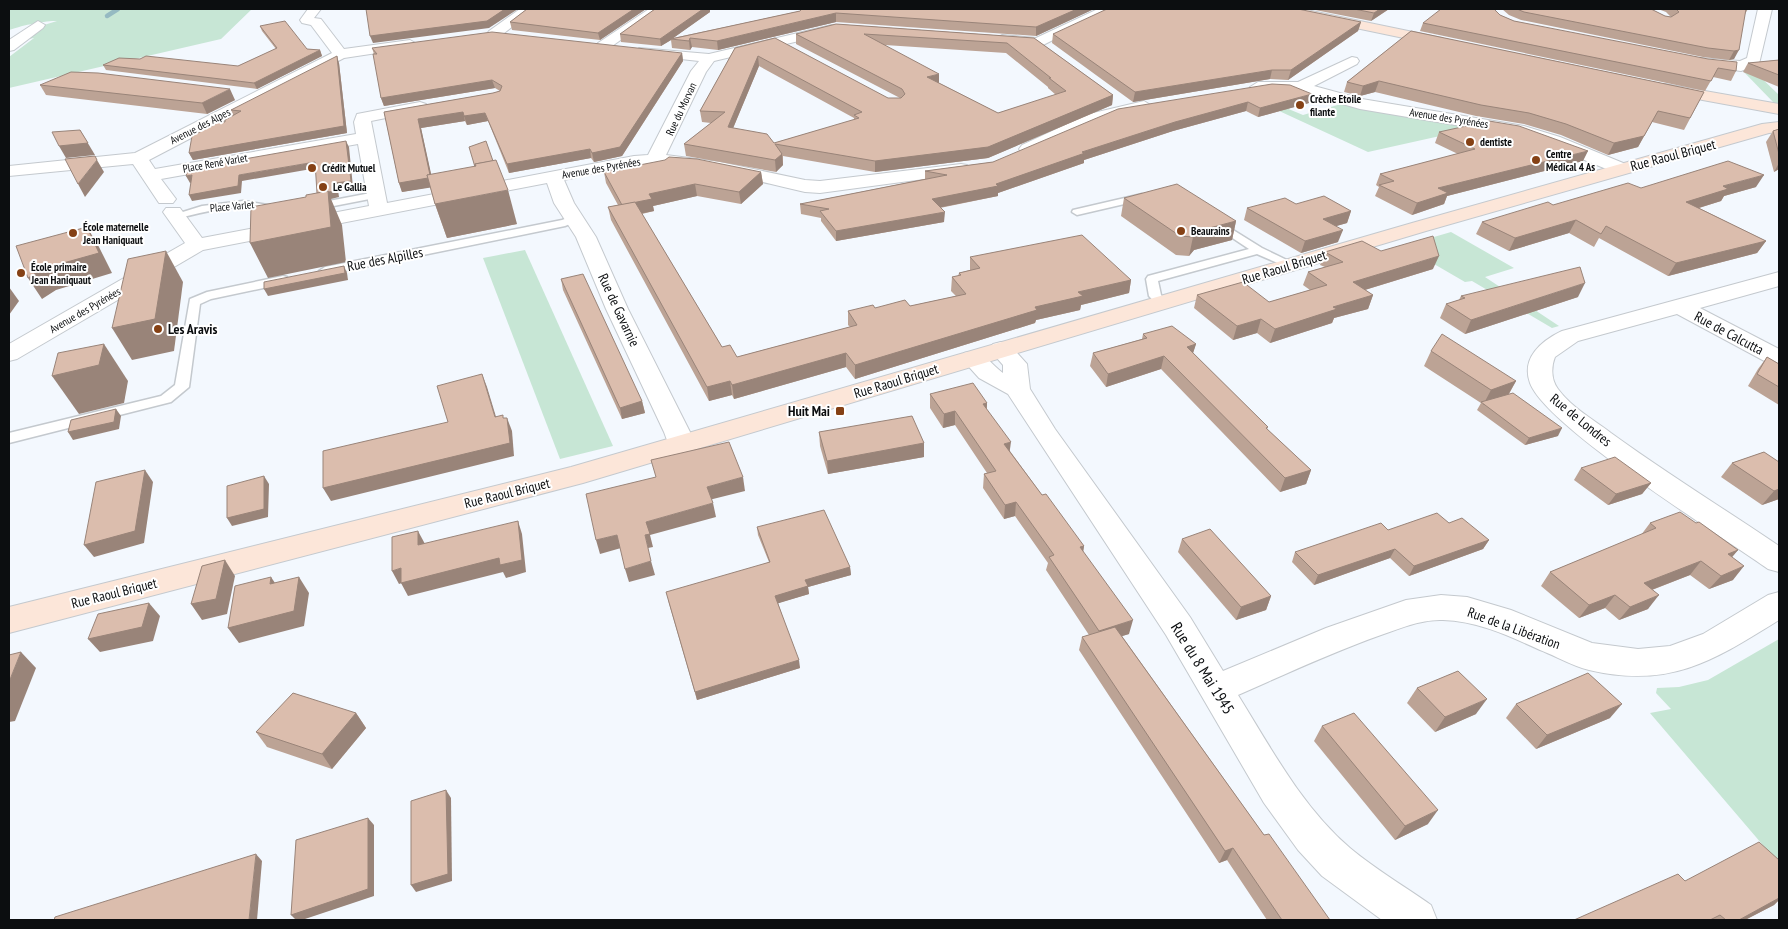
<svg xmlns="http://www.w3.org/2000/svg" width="1788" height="929" font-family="'PT Sans Narrow',sans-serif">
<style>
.green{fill:#c7e6d5}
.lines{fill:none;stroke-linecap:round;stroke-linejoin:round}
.stream{stroke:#95bac2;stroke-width:4.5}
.lane-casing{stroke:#c4c9ce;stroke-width:3}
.street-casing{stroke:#c4c9ce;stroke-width:2}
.secondary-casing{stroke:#c4c9ce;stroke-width:2}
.lane{fill:#fff;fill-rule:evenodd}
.street{fill:#fff;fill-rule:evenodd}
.secondary{fill:#fce6d9;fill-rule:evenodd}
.wall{fill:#bca395;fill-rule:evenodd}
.shaded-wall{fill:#998479}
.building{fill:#dbbdad;stroke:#998479;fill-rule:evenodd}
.poi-dot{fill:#854115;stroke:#fff;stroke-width:2}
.labels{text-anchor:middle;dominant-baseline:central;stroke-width:4;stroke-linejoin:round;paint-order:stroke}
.far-poi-label{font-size:11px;font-weight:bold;fill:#0c0e10;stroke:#fff;text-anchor:start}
.far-street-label{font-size:11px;fill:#0c0e10;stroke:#fff}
.street-label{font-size:14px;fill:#0c0e10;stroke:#fff}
.poi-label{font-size:14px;font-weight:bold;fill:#0c0e10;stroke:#fff;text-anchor:start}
.near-street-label{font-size:16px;fill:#0c0e10;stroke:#fff}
</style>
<rect width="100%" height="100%" fill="#f3f8fe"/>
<!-- green -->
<g class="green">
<path d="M9,9H252L221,39L9,88V57L34,38L23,40L44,25L57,21C47,20 19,26 9,30Z"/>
<polygon points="1751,68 1779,95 1779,104 1775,104 1741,69"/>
<polygon points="1274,103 1303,115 1341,104 1476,128 1368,152 1264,104"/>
<polygon points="1451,232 1514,268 1485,277 1559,326 1552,328 1472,281 1465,282 1403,246"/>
<polygon points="525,250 613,446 560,459 483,258"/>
<polygon points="1779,639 1779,864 1650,713 1671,709 1656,693 1657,688 1679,687 1708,680"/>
</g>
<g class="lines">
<!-- stream -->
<polyline class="stream" points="107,16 118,9"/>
<defs>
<g id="lane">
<polygon points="376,192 381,195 380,197 313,210 308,207 313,204"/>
<polygon points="1142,194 1147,197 1146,199 1077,215 1072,212 1073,210"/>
<path d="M243,201L274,206L288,213L283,216C274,214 266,210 257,208C229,204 201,213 175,219L170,216L202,206Z"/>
<polygon points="573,216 577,217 577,221 565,226 325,275 319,271 325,267 562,220"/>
<polygon points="1217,220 1262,248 1297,265 1291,268 1287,267 1257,254 1158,281 1161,295 1168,303 1166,306 1158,306 1149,296 1146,279 1148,276 1249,249 1213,225 1212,223"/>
<polygon points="283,276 287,277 287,283 211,299 200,304 189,387 171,402 9,443 9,433 161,396 175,385 190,299 207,292"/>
</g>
<g id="street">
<path d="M308,9H321L314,18L321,19L344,49L410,40L417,44L410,48L344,58L149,160L155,169L356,134L354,122L357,114L420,102L426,104L428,107L426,110L371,121L387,203L634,156L648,155L691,71L699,61L644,55L639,54L637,51L639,48L709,54L832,25L839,29L837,32L714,61L706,72L666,155L720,162L805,180L820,181L961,164L967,165L970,169L967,173L961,174L820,193L805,192C750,180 692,161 635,166C612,168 587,175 564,180L574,203L596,237L628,309L690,432L694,445L691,451L681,454L671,451L664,432L606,309L576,237L554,203L547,183L203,250L17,359L9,361V344L185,243L163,212L166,208H180L202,238L369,206L358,144L161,179L176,199L173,203H159L133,164L9,176V166L135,153L332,53L311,25L302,23L300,20Z"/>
<polygon points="520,9 535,9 499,37 489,37 487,34 489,31"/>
<polygon points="649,9 664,9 608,49 598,49 596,46 598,43"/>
<polygon points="1098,9 1115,9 1043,45 1002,43 995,39 1002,35 1036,38"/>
<polygon points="1758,9 1772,9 1759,64 1741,71 1695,65 1693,62 1695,59 1700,58 1740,61 1747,58"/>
<polygon points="38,21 45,25 43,28 14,50 9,51 9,40"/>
<polygon points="1352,57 1357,58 1359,61 1357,64 1314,86 1362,99 1524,126 1560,137 1628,165 1631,169 1628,173 1616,173 1548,145 1515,135 1360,109 1300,92 1258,92 1250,87 1258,82 1298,82"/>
<polygon points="1144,101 1152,106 1150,109 1101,122 1034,153 1022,153 1019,149 1022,145 1089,114"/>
<path d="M1779,272V286L1700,308L1779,349V366L1770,364L1677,314L1578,341L1555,357C1551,367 1551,380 1558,389C1571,407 1594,420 1611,433C1666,473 1723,508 1779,546V572L1768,569C1722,536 1546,427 1530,383C1521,358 1541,341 1562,331Z"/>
<path d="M1001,342L1009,344L1027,364L1030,389L1055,429L1190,617L1223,671L1326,628L1406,600L1441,595L1467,597L1511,610L1592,643L1638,649L1670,646L1703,634L1768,595L1779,592V620C1713,661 1670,689 1589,670C1572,666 1556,656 1540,650C1509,636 1478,621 1443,620C1422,619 1401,628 1381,635C1333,652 1286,674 1238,695C1271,748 1302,807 1350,848C1375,869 1404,886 1431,905L1437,920H1382L1322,876L1298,850L1264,803L1166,635L1008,394L979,378L961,358L964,353C983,348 989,363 1003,373V365L989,349L993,344Z"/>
</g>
<g id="secondary">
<polygon points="1277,9 1302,9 1442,38 1449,42 1442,46 1284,13"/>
<polygon points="1665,84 1779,104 1779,114 1659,92 1657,89"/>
<polygon points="1779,122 1779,132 1769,133 1426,231 583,483 9,633 9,607 571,467 1412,223 1762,124"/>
</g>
</defs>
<!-- lane casing -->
<use href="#lane" class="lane-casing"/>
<!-- street casing -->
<use href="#street" class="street-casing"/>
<!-- secondary casing -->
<use href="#secondary" class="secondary-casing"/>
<!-- lane -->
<use href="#lane" class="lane"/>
<!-- street -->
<use href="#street" class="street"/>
<!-- secondary -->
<use href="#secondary" class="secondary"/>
</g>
<!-- wall -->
<g class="wall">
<polygon points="527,9 646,9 600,40 512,30 510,22"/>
<polygon points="655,9 710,9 710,12 673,38 800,11 1094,9 1036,36 836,22 718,50 692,47 690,50 672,48 671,40 661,46 621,42 620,34"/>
<polygon points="1310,9 1389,9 1371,21"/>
<polygon points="1502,9 1651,9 1665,16 1671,17 1666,12 1658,9 1748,9 1745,14 1734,59 1729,60 1703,57 1521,20 1509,15"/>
<polygon points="1500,15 1514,21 1736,71 1731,81 1713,77 1705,91 1420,31 1423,23"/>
<polygon points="1361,22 1358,31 1288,80 1270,79 1133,102 1052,43 1053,34"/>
<path d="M836,24L1034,38L1113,95L1112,105L988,158L875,172L783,156V165L776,172L686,156L684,144L711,123L702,122L700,111L735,48L888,98H900L796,44V34ZM885,45L1006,53L1048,87V88L1056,95L998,113L939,83ZM759,66L854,118V120L774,143L733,128Z"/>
<polygon points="260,26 307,49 320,50 322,56 257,89 106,70 103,65 238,66 276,49 262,31"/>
<polygon points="1411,31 1704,92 1684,130 1652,122 1638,147 1608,155 1561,135 1524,124 1476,116 1375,92 1360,96 1344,92 1347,82"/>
<polygon points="372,48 682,53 683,61 622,156 594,162 591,158 509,173 488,121 467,125 465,121 421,128 431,175 517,224 447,238 435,204 430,187 402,192 399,183 384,112 493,93 500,91 495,88 384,106 381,98 374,54"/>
<polygon points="1779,60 1779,87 1743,72 1748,63"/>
<polygon points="339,63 347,133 193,160 189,153 233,115 231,110"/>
<polygon points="1272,84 1309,103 1258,117 1246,111 1173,131 1084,160 1084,163 998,193 998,196 940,208 944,222 836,241 821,221 821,218 801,214 800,204 925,179 925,171 993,162"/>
<polygon points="40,85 235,100 207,114 46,95"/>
<polygon points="1779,129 1779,169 1774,172 1766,142 1773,131"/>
<polygon points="1439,132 1583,161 1447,196 1444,204 1412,215 1375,196 1379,187 1376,185 1380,174 1458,154 1435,143"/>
<polygon points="604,172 761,172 763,184 741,204 697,196 653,206 654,211 642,214 722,347 737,357 850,327 848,325 848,311 875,308 910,306 956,296 951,291 952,277 958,276 959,273 970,270 970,257 1131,280 1129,293 1081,305 1080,310 1036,320 1035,323 855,379 846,367 734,399 732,395 709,401 611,220 608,207 618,205 606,183"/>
<polygon points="1756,187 1724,196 1721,201 1699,208 1766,241 1757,253 1668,276 1599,238 1594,247 1569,233 1509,251 1476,234 1482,222 1553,205 1641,188"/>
<polygon points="1124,198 1236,221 1232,240 1194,250 1189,256 1176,255 1121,216"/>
<polygon points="1296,204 1351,211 1347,223 1336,226 1338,242 1301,253 1244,220 1247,208"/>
<polygon points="1381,251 1433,269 1365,290 1373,295 1368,309 1334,318 1332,323 1270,343 1257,333 1233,340 1194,308 1197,295 1269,302 1310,290 1303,285 1308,272 1325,267 1320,265 1325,252"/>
<polygon points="561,279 642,401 645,413 622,419 563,290"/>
<polygon points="1461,296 1578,297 1465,334 1440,318 1446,304 1459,300"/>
<polygon points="1143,334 1196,344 1193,353 1268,427 1267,429 1311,470 1306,484 1280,492 1161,369 1106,387 1090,366 1093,353 1142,339"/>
<polygon points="1431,351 1516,381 1509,394 1558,436 1525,445 1477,410 1481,403 1424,366"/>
<polygon points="1767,357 1779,364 1779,405 1748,386 1758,369"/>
<polygon points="930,394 987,403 987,410 1010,451 1042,495 1084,546 1083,552 1129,634 1122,636 1264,835 1330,920 1267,920 1227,860 1219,863 1079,650 1082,637 1089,635 1046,570 1048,563 1015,516 1004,519 983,488 984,474 987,473 955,425 943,428 930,408"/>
<polygon points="819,432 924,443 924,457 828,474 820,446"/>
<polygon points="1764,452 1779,499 1762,505 1721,477 1732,463"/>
<polygon points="1581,468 1651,483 1642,494 1608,505 1574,480"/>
<polygon points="1449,523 1489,540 1483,549 1409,576 1390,558 1314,585 1292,562 1295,552 1388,530"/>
<polygon points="1650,523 1696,523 1738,550 1732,557 1733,580 1709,589 1690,575 1652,590 1648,609 1619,620 1605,608 1579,618 1541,586 1550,572 1641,535"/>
<polygon points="757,527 850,567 851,575 808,587 809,594 778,603 800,668 697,700 668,600 769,562 758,535"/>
<polygon points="1182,539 1271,596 1266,610 1236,620 1178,552"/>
<polygon points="1417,688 1476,714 1435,732 1407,703"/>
<polygon points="1516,704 1610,718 1536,749 1506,718"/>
<polygon points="356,713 366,728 332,769 267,747 256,732"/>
<polygon points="1322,726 1428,824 1395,840 1314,741"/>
<polygon points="1779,860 1779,900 1774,905 1745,920 1574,920 1685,881"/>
</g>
<!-- shaded-wall -->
<g class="shaded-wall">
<polygon points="505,9 518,9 489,28 373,43 370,36"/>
<polygon points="634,9 646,9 600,40 598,33"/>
<polygon points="703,9 710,9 710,12 672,39 671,39 671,40 661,46 660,39"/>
<polygon points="1077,9 1094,9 1036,36 1036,27"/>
<polygon points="1380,9 1389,9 1371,21 1374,13"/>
<polygon points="836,13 836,22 718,50 717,41"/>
<polygon points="1361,22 1358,31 1288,80 1291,70"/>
<polygon points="690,38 692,47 690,50 689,41"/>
<polygon points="320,50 322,56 257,89 254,83"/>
<polygon points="1739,50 1734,59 1729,60 1734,51"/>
<polygon points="682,53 683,61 622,156 594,162 592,153"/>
<polygon points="337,56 339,63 347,133 193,160 189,153"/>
<polygon points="758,56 759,66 729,138 728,127"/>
<polygon points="1272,70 1270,79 1133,102 1135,92"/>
<polygon points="939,74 939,84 927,77"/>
<polygon points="492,80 495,88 384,106 381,98"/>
<polygon points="1379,81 1375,92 1360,96 1363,86"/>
<polygon points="230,89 235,100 207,114 202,103"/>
<polygon points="1312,94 1309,103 1258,117 1260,108"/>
<polygon points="1113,95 1112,105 988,158 875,172 875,161"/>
<polygon points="1248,102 1246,111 1173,131 1084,160 1084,163 998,193 998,196 932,209 932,199 996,184 1082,152 1175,122"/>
<polygon points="1658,111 1638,147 1608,155 1614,143"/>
<polygon points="463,112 465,121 421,128 434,187 402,192 399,183 418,119"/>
<polygon points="485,113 488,121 467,125 464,116"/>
<polygon points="80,130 95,155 66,158 59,146"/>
<polygon points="346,141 349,147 353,187 338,190 339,197 331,199 342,225 346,262 268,278 250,243 317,194 335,183"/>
<polygon points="590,149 591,158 509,173 507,164"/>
<polygon points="1588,151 1583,161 1447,196 1444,204 1412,215 1417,203 1438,188"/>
<polygon points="782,154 783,165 776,172 775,160"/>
<polygon points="97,160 104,172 85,197 78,184"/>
<polygon points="315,162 317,168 242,181 241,193 192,201 189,195 239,175"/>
<polygon points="1779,163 1779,169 1774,172"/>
<polygon points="761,172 763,184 741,204 739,192"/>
<polygon points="192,175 195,182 190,183 186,176"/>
<polygon points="1764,175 1756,187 1724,196 1721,201 1679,214 1686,202 1723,186"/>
<polygon points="695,184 697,196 653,206 654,211 624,217 622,205 649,194"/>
<polygon points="508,190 517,224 447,238 435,204"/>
<polygon points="1351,211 1347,223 1319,231 1323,219"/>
<polygon points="945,212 944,222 836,241 836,231"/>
<polygon points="1576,220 1569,233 1509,251 1515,238"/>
<polygon points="1236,221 1232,240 1194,250 1189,256 1193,237 1198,231"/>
<polygon points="87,227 99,247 112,273 56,290 42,299 28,278"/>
<polygon points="1343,230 1338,242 1301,253 1305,241"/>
<polygon points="1766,241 1757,253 1668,276 1676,263"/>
<polygon points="166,251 183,282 174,351 132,360 112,328"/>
<polygon points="1439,256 1433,269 1348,295 1353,282"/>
<polygon points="344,266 347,273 348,280 268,296 264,289"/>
<polygon points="1131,280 1129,293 1081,305 1080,310 1036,320 1035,323 855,379 855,365 1078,292"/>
<polygon points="1585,283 1578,297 1465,334 1471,320"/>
<polygon points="9,287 19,301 9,315"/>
<polygon points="1373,295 1368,309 1334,318 1332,323 1270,343 1275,329 1333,307"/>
<polygon points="1261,319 1257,333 1233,340 1237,326"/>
<polygon points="104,344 128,381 124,403 79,414 52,376"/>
<polygon points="1196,344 1192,356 1187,347"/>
<polygon points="846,353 846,367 734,399 732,385"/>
<polygon points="1164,356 1161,369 1106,387 1108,374"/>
<polygon points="482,374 487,387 500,430 495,417"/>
<polygon points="730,381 732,395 709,401 707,387"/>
<polygon points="1516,381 1508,395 1483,405 1491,390"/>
<polygon points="642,401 645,413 622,419 620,408"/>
<polygon points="987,403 986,416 983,404"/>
<polygon points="116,409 121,416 119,429 73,440 68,432"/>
<polygon points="955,411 955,425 943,428 944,414"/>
<polygon points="507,418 512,431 514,456 331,501 323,488"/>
<polygon points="1562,428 1558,436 1525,445 1529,438"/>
<polygon points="1011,442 1009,456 1004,444"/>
<polygon points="924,443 924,457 828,474 827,461"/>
<polygon points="145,470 153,482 144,543 94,557 84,545"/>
<polygon points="1311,470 1306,484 1280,492 1285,478"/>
<polygon points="264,476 269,484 268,517 232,526 227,518"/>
<polygon points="743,477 745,491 709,500 707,487"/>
<polygon points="1651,483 1642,494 1608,505 1616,494"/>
<polygon points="1779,489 1779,499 1762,505 1774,491"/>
<polygon points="1016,502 1015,516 1004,519 1005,505"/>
<polygon points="713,503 716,517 650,535 653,547 648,548 645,535 646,522"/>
<polygon points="518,521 522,534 526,572 506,578 503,572 408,596 401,583"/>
<polygon points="418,531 425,544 418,545"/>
<polygon points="617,535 621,548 600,554 596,540"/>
<polygon points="1489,540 1483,549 1409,576 1414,566"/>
<polygon points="1084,546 1082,559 1080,547"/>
<polygon points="1395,549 1390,558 1314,585 1318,575"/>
<polygon points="1738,550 1727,563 1728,554"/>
<polygon points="225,560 235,576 227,614 202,620 191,604"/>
<polygon points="651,561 655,575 629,582 625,569"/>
<polygon points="1701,561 1690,575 1633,597 1644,583"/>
<polygon points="1744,566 1733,580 1709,589 1721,576"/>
<polygon points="850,567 851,575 808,587 809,594 776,604 775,596 805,580"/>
<polygon points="401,568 408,581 399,584 392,571"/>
<polygon points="271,577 281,592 270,584"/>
<polygon points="299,577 309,593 304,626 239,643 228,628"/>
<polygon points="1615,595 1605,608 1579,618 1589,605"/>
<polygon points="1659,595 1648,609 1619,620 1630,607"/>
<polygon points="1271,596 1266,610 1236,620 1241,607"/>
<polygon points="149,603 160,616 153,641 100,652 88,639"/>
<polygon points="1133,620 1129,634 1096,644 1099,631"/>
<polygon points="21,652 36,668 15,721 9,722 9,682"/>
<polygon points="799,660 800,668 697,700 695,692"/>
<polygon points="1487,699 1476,714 1435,732 1445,717"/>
<polygon points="1622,704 1610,718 1536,749 1547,735"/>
<polygon points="356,713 366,728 332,769 322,754"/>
<polygon points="446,790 451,798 452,881 416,892 411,885"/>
<polygon points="1438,810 1428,824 1395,840 1405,826"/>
<polygon points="368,818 374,825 374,896 302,920 296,920 291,915"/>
<polygon points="1233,848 1227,860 1219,863 1225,851"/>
<polygon points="256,854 262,861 257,920 249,920"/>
<polygon points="1779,898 1779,900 1774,905 1745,920 1739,920"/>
</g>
<!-- building -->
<g class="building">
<polygon points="366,9 505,9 487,21 370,36"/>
<polygon points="527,9 634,9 598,33 510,22"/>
<polygon points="655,9 703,9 660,39 620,34"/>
<polygon points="802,9 1077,9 1036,27 836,13 717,41 690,38 689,41 671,39 800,11"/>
<polygon points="1107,9 1298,9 1361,22 1291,70 1272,70 1135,92 1053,34"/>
<polygon points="1354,9 1380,9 1374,13"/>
<polygon points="1441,9 1494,9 1500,15 1514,21 1708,59 1737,62 1736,71 1718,68 1711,81 1423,23"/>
<polygon points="1517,9 1651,9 1665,16 1671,17 1679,12 1676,9 1746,9 1739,50 1734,51 1708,48 1524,12"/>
<polygon points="285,21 307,49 320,50 254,83 103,65 119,58 140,59 146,56 238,66 277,48 260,26"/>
<path d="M836,24L1034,38L1113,95L988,147L875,161L775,144L782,154L775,160L684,144L725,112L700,111L735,48L775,38L888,98H901L905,94L902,89L796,34ZM864,34L1007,43L1051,78H1049L1066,91L998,113L927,77L939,74ZM758,56L862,112L854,115L859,118L774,143L767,134L728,127Z"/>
<polygon points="1411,31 1704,92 1690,118 1658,111 1644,136 1614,143 1566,124 1529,113 1481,105 1379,81 1363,86 1347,82"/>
<polygon points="492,32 682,53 620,147 592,153 590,149 507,164 485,113 464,116 463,112 418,119 430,175 427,175 428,178 399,183 384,112 493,93 500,91 502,86 492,80 381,98 373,54 377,54 372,48"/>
<polygon points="337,56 344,126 189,153 192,136 219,122 225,122 225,120 241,111 231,110"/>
<polygon points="1779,60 1779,75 1748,63"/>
<polygon points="71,72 98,73 230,89 202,103 40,85"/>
<polygon points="1272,84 1290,85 1312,94 1260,108 1248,102 1175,122 1082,152 1085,153 996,184 998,186 932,199 945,212 836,231 820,211 829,209 800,204 947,175 925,171 993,162 1118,109"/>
<polygon points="1489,121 1519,126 1588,151 1438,188 1448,193 1417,203 1379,185 1394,181 1380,174 1475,149 1439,132"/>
<polygon points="1779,129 1779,154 1773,131"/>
<polygon points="80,130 88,143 59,146 52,132"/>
<polygon points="346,141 351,181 335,183 336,191 328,192 328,191 317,193 315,162 239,175 238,186 189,195 192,175 186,176 188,169"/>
<polygon points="486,141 493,161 475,164 476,166 475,167 469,147"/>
<polygon points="95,156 97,160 78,184 65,159"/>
<polygon points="669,157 697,159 761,172 739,192 695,184 649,194 652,199 622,205 604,172 665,160"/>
<polygon points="496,160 508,190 435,204 427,175 476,166 475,164"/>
<polygon points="1728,161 1764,175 1723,186 1728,189 1686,202 1766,241 1676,263 1606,226 1601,234 1576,220 1515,238 1482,222 1548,202 1553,205 1628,183 1641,188"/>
<polygon points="1177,184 1236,221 1198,231 1193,237 1180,236 1124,198"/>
<polygon points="328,191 331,227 250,243 251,207 306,197 306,195"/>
<polygon points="1324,196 1351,211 1323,219 1343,230 1305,241 1247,208 1285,198 1296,204"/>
<polygon points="635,202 722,347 730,345 737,357 857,325 848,311 873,305 875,308 905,300 910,306 966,294 952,277 961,275 959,273 980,268 970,257 1082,235 1131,280 1078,292 1083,296 1035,307 1037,310 855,365 846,353 732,385 730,381 707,387 608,207"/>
<polygon points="87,227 99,253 42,269 28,278 16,246"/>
<polygon points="1433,236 1439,256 1353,282 1373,295 1333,307 1337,309 1275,329 1261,319 1237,326 1197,295 1243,282 1269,302 1327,285 1308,272 1343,262 1325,252 1362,241 1381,251"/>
<polygon points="166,251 155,319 112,328 128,259"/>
<polygon points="344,266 345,273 264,289 264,282"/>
<polygon points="1580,267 1585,283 1471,320 1446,304 1465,298 1461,296"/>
<polygon points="583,274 642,401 620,408 561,279"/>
<polygon points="1172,326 1196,344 1187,347 1268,427 1266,428 1311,470 1285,478 1164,356 1108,374 1093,353 1147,338 1143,334"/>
<polygon points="1442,334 1516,381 1491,390 1431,351"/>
<polygon points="104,344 99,365 52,376 58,353"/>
<polygon points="1767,357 1779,364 1779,387 1757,374"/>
<polygon points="482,374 495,417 503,415 503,418 507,418 510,443 323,488 323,451 448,422 437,386"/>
<polygon points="973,383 987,403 983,404 1011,442 1004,444 1042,495 1046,494 1084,546 1080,547 1133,620 1099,631 1049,557 1054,555 1016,502 1005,505 984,474 996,471 955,411 944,414 930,394"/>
<polygon points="1513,393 1562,428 1529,438 1481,402"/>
<polygon points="116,409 114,422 68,432 71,420"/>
<polygon points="912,416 924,443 827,461 819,432"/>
<polygon points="729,442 743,477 707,487 713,503 646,522 650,534 645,535 651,561 625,569 617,535 596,540 586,494 656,477 651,460"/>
<polygon points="1764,452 1779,462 1779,489 1774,491 1732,463"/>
<polygon points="1615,457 1651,483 1616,494 1581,468"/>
<polygon points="145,470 135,531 84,545 96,482"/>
<polygon points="264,476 264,509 227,518 227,486"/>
<polygon points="824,510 850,567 805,580 808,586 775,596 799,660 695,692 666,592 770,562 757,527"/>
<polygon points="1680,512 1696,523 1699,522 1738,550 1728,554 1744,566 1721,576 1701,561 1644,583 1659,595 1630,607 1615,595 1589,605 1550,572 1656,528 1650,523"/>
<polygon points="1437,513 1449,523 1462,518 1489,540 1414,566 1395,549 1318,575 1295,552 1381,523 1388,530"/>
<polygon points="518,521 522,560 500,565 499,558 401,583 401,568 392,571 392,537 418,531 418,545"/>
<polygon points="1210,529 1271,596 1241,607 1182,539"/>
<polygon points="225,560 216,599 191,604 202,566"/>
<polygon points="271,577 270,584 299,577 294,611 228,628 235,586"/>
<polygon points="149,603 142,627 88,639 98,614"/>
<polygon points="1115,627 1264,835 1269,834 1330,920 1282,920 1233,848 1225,851 1082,637"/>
<polygon points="21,652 9,682 9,655"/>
<polygon points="1458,671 1487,699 1445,717 1417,688"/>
<polygon points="1588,673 1622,704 1547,735 1516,704"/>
<polygon points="293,693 356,713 322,754 256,732"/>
<polygon points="1354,713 1438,810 1405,826 1322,726"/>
<polygon points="446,790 448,874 411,885 411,801"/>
<polygon points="368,818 368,889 291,915 296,840"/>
<polygon points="1759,842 1779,860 1779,898 1739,920 1726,920 1720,915 1710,920 1574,920 1678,874 1685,881"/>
<polygon points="256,854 249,920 54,920 55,917"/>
</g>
<!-- markers -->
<g class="poi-dot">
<circle cx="1300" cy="105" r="5"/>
<circle cx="1470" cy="142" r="5"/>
<circle cx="1536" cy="160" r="5"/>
<circle cx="312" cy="168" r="5"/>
<circle cx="323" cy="187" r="5"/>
<circle cx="1181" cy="231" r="5"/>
<circle cx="73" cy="233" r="5"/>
<circle cx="21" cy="273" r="5"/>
<circle cx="158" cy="329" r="5"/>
<rect x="835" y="406" width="10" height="10" rx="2.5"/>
</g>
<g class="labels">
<!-- far-poi labels -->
<g class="far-poi-label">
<text x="1310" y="99">Crèche Etoile<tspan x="1310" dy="13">filante</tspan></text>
<text x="1480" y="142">dentiste</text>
<text x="1546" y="154">Centre<tspan x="1546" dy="13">Médical 4 As</tspan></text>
<text x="322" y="168">Crédit Mutuel</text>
<text x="333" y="187">Le Gallia</text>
<text x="83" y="227">École maternelle<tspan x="83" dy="13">Jean Haniquaut</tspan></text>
<text x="1191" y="231">Beaurains</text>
<text x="31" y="267">École primaire<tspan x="31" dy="13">Jean Haniquaut</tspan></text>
</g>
<!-- far-street labels -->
<g class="far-street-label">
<text transform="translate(681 109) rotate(-65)">Rue du Morvan</text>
<text transform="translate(1449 118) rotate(9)">Avenue des Pyrénées</text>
<text transform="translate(200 126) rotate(-27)">Avenue des Alpes</text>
<text transform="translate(215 163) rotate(-10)">Place René Varlet</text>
<text transform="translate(601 168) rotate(-10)">Avenue des Pyrénées</text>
<text transform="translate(232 206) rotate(-5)">Place Varlet</text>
<text transform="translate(85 310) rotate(-30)">Avenue des Pyrénées</text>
</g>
<!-- street labels -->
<g class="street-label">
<text transform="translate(1673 155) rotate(-15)">Rue Raoul Briquet</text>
<text transform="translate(385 259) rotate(-11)">Rue des Alpilles</text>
<text transform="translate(1284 267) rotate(-17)">Rue Raoul Briquet</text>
<text transform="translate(619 310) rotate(65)">Rue de Gavarnie</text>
<text transform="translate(1729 333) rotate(28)">Rue de Calcutta</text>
<text transform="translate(896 381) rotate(-17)">Rue Raoul Briquet</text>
<text transform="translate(1581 420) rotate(39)">Rue de Londres</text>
<text transform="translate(507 493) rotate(-14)">Rue Raoul Briquet</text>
<text transform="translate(114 593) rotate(-14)">Rue Raoul Briquet</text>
<text transform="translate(1514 628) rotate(20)">Rue de la Libération</text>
</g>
<!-- poi labels -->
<g class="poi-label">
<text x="168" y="329">Les Aravis</text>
<text x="830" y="411" text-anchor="end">Huit Mai</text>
</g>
<!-- near-street labels -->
<g class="near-street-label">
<text transform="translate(1203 668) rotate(58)">Rue du 8 Mai 1945</text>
</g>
</g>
<!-- border -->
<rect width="1788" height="929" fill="none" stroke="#0c0e10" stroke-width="20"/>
</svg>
